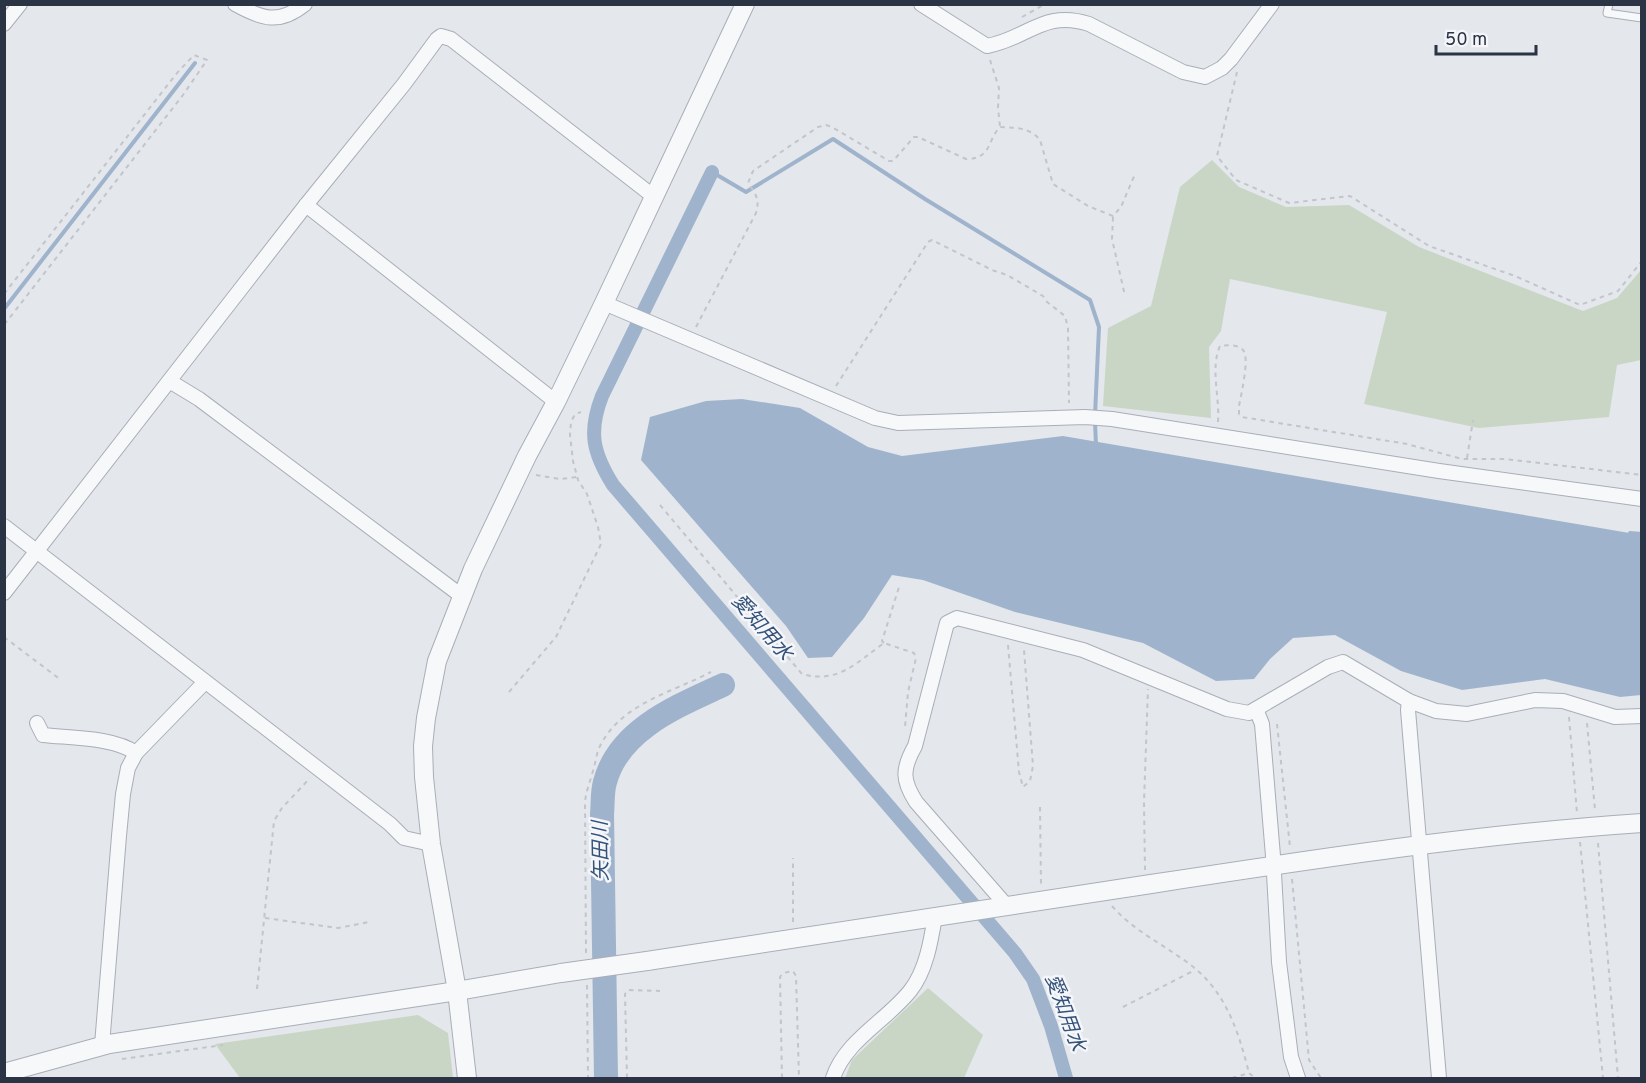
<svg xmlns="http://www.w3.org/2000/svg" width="1646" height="1083" font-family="Overpass,'Noto Sans JP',sans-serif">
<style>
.green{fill:#c9d6c5}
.water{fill:#9fb4cc}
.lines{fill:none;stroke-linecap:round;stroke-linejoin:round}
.stream{stroke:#9fb4cc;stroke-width:4}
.canal{stroke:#9fb4cc;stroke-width:14}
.river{stroke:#9fb4cc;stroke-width:24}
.service-casing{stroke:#a9aeb7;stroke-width:9}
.minor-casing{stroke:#a9aeb7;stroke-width:16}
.tertiary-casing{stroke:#a9aeb7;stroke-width:20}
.path{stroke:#c2c5cb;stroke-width:2;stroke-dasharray:4.5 4.5;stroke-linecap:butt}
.service{stroke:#f7f8fa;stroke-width:7}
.minor{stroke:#f7f8fa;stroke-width:14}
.tertiary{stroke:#f7f8fa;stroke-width:18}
.tertiary-bridge-casing{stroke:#a9aeb7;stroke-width:20;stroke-linecap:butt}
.tertiary-bridge{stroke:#f7f8fa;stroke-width:18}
.labels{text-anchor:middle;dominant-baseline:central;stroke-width:5;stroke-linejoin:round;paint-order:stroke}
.water-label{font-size:20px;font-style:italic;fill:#34527a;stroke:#f4f6f9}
</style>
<rect width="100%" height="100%" fill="#e4e7ec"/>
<!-- green -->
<g class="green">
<polygon points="1212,160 1239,187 1286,207 1349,205 1419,247 1583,311 1617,298 1641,270 1641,360 1617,365 1609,417 1479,428 1364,404 1387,312 1230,279 1221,331 1209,347 1211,418 1103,406 1108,328 1151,306 1180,187"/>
<polygon points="928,988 983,1035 964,1078 845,1078 852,1060"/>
<polygon points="418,1015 448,1033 453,1078 240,1078 215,1044"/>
</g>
<!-- water -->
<polygon class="water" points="742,399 800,408 868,447 902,456 1063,436 1641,535 1641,695 1620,697 1545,679 1462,690 1401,671 1335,635 1293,638 1270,659 1254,679 1216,681 1143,643 1015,612 923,580 892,575 864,618 832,657 808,658 786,626 641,460 650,417 706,401"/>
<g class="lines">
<!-- stream -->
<g class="stream">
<polyline points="712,172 746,192 833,139 925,199 1090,300 1099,327 1095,415"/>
<polyline points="4,309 195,63"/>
<polyline points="1095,422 1096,445"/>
<polyline points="1630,533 1642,534"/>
</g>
<!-- canal -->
<path class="canal" d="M712,172L602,396C588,432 593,453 613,485L1015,953L1033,979L1051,1026L1066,1078"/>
<!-- river -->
<path class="river" d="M606,1078L602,814C603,804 602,792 605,782C619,729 678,706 723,685"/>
<defs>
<polyline id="service" points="1609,4 1607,13 1642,18"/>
<g id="minor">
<path d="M235,4C262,19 279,25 305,4"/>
<path d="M921,4L987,46C1027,39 1044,9 1089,24L1183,72L1205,77L1222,68L1231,59L1272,4"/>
<polyline points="4,24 20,4"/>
<polyline points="306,205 556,402"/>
<polyline points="604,303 875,418 898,423 1085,417 1112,419 1439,471 1642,499"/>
<polyline points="171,382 199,399 463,597"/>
<polyline points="4,526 390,824 404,838 431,844"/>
<polyline points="4,593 306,205 404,84 437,39 441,36 451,39 653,196"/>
<polyline points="1409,701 1408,710 1439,1078"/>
<polyline points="1256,709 1262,724 1273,856 1279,962 1291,1057 1298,1078"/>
<path d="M37,723L43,735C70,738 114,737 136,753"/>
<path d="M1006,905L916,802C902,780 902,769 915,746L947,623L957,618L1083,650L1227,709L1249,713L1328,667L1343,662L1409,701L1436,711L1467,714L1535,700L1563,701L1615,717L1642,716"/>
<polyline points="102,1045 119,836 123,794 128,768 136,753 205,682"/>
<path d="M833,1078C845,1041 886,1021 910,991C926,971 931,941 935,916"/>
</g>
<g id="tertiary">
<path d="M647,961C815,935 983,909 1151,884C1314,859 1477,834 1642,823"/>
<polyline points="4,1073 109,1044 457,991 561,973"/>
<polyline points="467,1078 457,991 431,844 424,777 423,746 426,718 437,661 473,569 527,456 556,402 604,303 745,4"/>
</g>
</defs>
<!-- service casing -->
<use href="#service" class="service-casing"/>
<!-- minor casing -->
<use href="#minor" class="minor-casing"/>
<!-- tertiary casing -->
<use href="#tertiary" class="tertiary-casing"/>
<!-- path -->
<g class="path">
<polyline points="1022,17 1045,4"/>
<polyline points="990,60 999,88 998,108 1000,127"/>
<polyline points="1237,72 1217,156 1236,180 1289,203 1350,196 1429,246 1515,276 1580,305 1618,291 1642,261"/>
<polyline points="1113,217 1112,239 1125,296"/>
<polyline points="4,294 177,73 194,55 207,60 183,95 4,325"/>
<path d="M696,327L756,213C760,200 756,194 748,183L753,171L818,127L826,125L832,127L889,161H893L914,137H918L966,159C992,159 987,140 1000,127C1015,128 1030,127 1040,140L1053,184L1088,206L1113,216L1121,207L1135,174"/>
<polyline points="836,386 928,242 932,240 992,270 1007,275 1043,296 1047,302 1065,316 1068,328 1069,403"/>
<path d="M1218,422C1220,398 1210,368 1220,346C1226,345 1238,344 1243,350C1250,357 1241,395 1239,406V414L1242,417L1407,444L1462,459H1505L1642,475"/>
<polyline points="1467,458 1473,420"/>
<polyline points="536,475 560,479 577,477"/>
<path d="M660,505L802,674C838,684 856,663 884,643L914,653L916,658L908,692L905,727"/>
<polyline points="4,637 61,680"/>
<polyline points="884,643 882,641 900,584"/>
<polyline points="1008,645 1019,772 1023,787 1030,781 1033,766 1024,650"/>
<polyline points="509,692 556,637 601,544 598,527 587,494 578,480 573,461 570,435 571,422 575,414 581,412"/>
<polyline points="1569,717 1577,813"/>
<polyline points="1587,723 1595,810"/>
<polyline points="1277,724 1290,847"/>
<polyline points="1040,807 1041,885"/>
<polyline points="1580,842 1603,1078"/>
<polyline points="1598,843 1618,1078"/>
<polyline points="1145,870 1144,802 1148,689"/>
<polyline points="1292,879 1309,1060 1321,1078"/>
<path d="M1112,906C1132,929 1157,941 1181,958C1224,986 1237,1026 1249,1073"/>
<polyline points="265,918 338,928 369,922"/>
<polyline points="793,922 793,858"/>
<path d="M586,953L585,802C586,791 590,782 593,771C596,762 596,753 601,744C623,703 673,692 711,672"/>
<polyline points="587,985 588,1078"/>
<polyline points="257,989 274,821 282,808 310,778"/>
<polyline points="1123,1007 1191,972 1194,968"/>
<polyline points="122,1059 223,1045"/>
<polyline points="627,1078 625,994 628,990 660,991"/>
<polyline points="782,1078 780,977 783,973 793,971 796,976 799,1078"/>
<polyline points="1232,1078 1249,1073 1255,1078"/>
</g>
<!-- service -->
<use href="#service" class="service"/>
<!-- minor -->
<use href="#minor" class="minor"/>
<!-- tertiary -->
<use href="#tertiary" class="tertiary"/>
<defs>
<polyline id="tertiary-bridge" points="561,973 647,961"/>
</defs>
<!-- tertiary-bridge casing -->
<use href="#tertiary-bridge" class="tertiary-bridge-casing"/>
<!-- tertiary-bridge -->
<use href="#tertiary-bridge" class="tertiary-bridge"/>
</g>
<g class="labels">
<!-- water labels -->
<g class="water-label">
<text transform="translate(761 628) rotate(49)">愛知用水</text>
<text transform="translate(602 851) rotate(-91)">矢田川</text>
<text transform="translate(1064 1013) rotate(70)">愛知用水</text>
</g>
</g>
<!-- border -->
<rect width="1646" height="1083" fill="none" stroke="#2b3445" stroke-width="12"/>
<!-- scale -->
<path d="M1436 45v9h100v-9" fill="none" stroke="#2b3445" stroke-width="3"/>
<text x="1445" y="45" font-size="18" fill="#2b3445" stroke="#f4f6f9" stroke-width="4.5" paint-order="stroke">50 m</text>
</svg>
